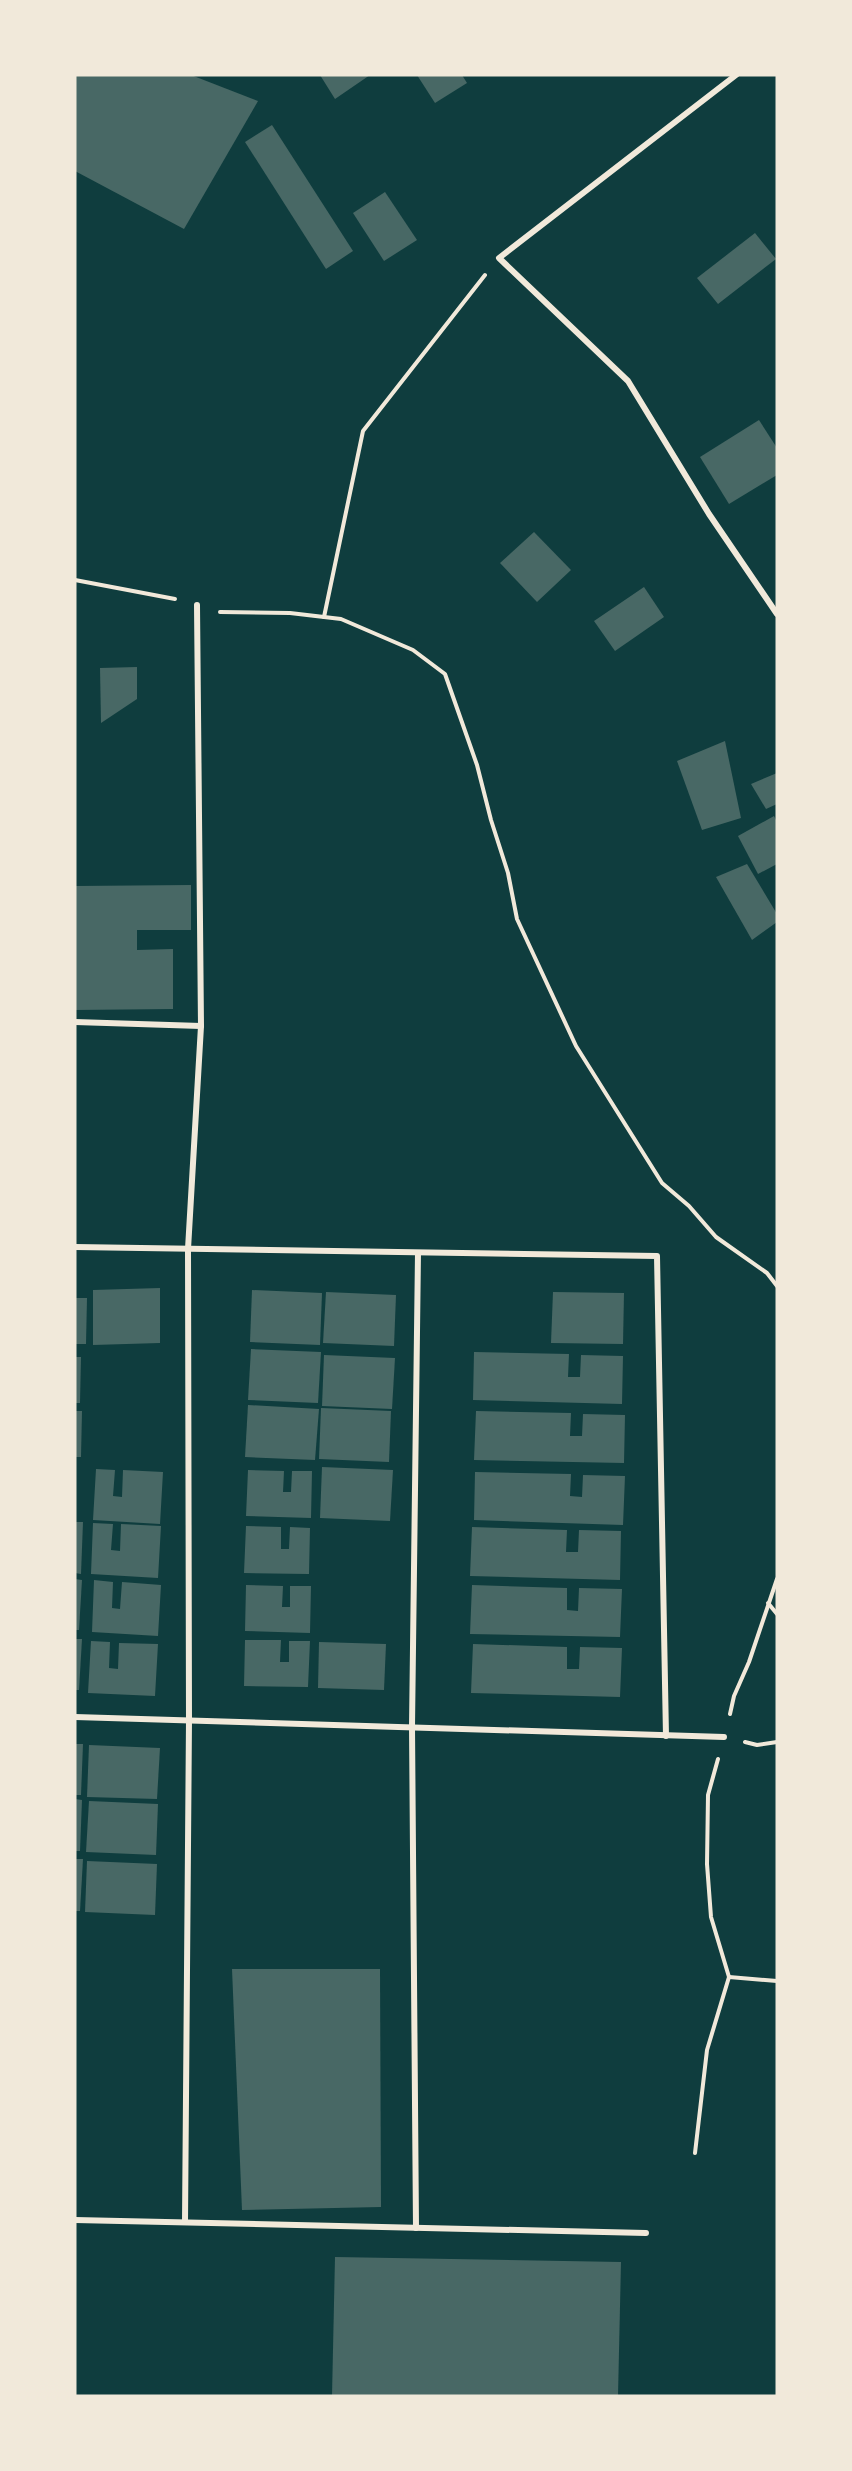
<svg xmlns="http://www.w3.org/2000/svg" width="852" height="2471" font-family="'Public Sans',sans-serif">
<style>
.building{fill:#486865}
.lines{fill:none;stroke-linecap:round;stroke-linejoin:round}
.path{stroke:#f1e9da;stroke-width:4}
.minor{stroke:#f1e9da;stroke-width:6}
</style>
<rect width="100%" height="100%" fill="#0f3d3e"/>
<!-- building -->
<g class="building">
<polygon points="75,75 191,75 258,101 184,229 75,171"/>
<polygon points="320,75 370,75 335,99"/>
<polygon points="417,75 462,75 467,83 435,103"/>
<polygon points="272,125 353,251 326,269 245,142"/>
<polygon points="385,192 417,240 384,261 353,213"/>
<polygon points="755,233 776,259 718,304 697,278"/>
<polygon points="759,420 777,448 777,475 729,504 700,457"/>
<polygon points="534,532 571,570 537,602 500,563"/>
<polygon points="644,587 664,617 615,651 594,621"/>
<polygon points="137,667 137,699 101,723 100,668"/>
<polygon points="725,741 741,818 702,830 677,761"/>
<polygon points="777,773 777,804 766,809 751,784"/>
<polygon points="774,816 777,822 777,864 758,874 738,836"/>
<polygon points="747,864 777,914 777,922 752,940 716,877"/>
<polygon points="191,885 191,930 137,930 137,950 173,949 173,1009 75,1010 75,886"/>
<polygon points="160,1288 160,1343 93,1345 93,1290"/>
<polygon points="252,1290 322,1293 320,1345 250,1342"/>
<polygon points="326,1292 396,1295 394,1346 323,1343"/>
<polygon points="553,1292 624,1293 623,1344 551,1343"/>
<polygon points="75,1298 87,1298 86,1344 75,1344"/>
<polygon points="251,1349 321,1352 318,1403 248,1400"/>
<polygon points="474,1352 569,1354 568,1377 580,1377 581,1355 623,1356 622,1404 473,1400"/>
<polygon points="324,1355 395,1358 392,1409 322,1406"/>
<polygon points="75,1357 81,1357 80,1403 75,1403"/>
<polygon points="248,1405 319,1409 315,1460 245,1457"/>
<polygon points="321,1408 391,1411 389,1462 319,1459"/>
<polygon points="75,1411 82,1411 81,1457 75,1457"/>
<polygon points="476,1411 571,1413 570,1436 582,1436 583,1414 625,1415 624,1463 474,1460"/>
<polygon points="322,1467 393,1470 390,1521 320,1518"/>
<polygon points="96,1469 115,1470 113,1496 122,1497 123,1470 163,1472 160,1524 93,1520"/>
<polygon points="248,1470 284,1471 283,1492 291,1492 292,1471 312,1471 311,1518 246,1516"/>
<polygon points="475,1472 571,1474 570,1496 582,1497 583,1475 625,1476 623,1525 474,1520"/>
<polygon points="75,1522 83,1522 81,1574 75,1573"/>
<polygon points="93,1523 113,1524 111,1550 120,1551 121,1524 161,1526 158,1578 91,1574"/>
<polygon points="246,1526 281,1527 281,1549 289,1549 290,1527 310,1528 309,1574 244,1573"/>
<polygon points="472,1527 567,1530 566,1552 578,1552 579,1530 621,1531 620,1580 470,1576"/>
<polygon points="75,1579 82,1580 79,1630 75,1630"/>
<polygon points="94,1580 113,1582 112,1608 120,1609 122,1582 161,1585 158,1636 92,1632"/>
<polygon points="246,1585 283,1586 282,1607 290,1607 290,1586 311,1586 310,1633 245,1631"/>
<polygon points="472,1585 567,1588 567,1610 578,1611 579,1588 622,1589 620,1637 470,1634"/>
<polygon points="75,1639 82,1639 79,1690 75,1690"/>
<polygon points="245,1640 281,1640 280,1662 289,1662 289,1641 310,1641 308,1687 244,1686"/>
<polygon points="91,1641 110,1642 109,1668 118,1669 119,1643 158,1644 155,1696 88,1693"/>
<polygon points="319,1642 386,1644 384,1690 318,1688"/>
<polygon points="473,1644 567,1647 567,1669 579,1669 580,1647 622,1648 620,1697 471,1693"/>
<polygon points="75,1744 83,1744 81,1795 75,1795"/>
<polygon points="89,1745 160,1748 157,1799 87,1797"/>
<polygon points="75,1799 82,1800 80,1851 75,1851"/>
<polygon points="89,1801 158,1804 156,1855 86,1852"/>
<polygon points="75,1859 83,1859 80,1911 75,1911"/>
<polygon points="87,1861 157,1864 155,1915 85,1912"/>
<polygon points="232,1969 380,1969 381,2207 242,2210"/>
<polygon points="335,2257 621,2262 618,2396 332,2396"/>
</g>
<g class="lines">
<!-- path -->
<g class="path">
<polyline points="75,580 175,599"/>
<polyline points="220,612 290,613 341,619 413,650 445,674 477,765 491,820 508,873 517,919 576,1046 662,1183 689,1206 716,1237 767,1273 777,1286"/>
<polyline points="324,617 363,431 485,275"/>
<polyline points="768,1603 777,1614"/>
<polyline points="730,1714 734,1696 749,1662 777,1579"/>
<polyline points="745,1742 757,1745 777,1742"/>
<polyline points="729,1977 777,1981"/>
<polyline points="695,2153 707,2050 729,1977 711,1917 707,1864 708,1795 718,1759"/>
</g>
<!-- minor -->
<g class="minor">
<polyline points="736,75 499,258 628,381 709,514 777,614"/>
<polyline points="75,1022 201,1026"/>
<polyline points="75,1247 657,1256 666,1736"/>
<polyline points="75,1717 724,1737"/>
<polyline points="75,2220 646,2233"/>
<polyline points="185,2222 189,1720 188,1249 201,1026 197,605"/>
<polyline points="416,2228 412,1727 418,1253"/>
</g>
</g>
<!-- border -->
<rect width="852" height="2471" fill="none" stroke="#f1e9da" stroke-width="153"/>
</svg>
